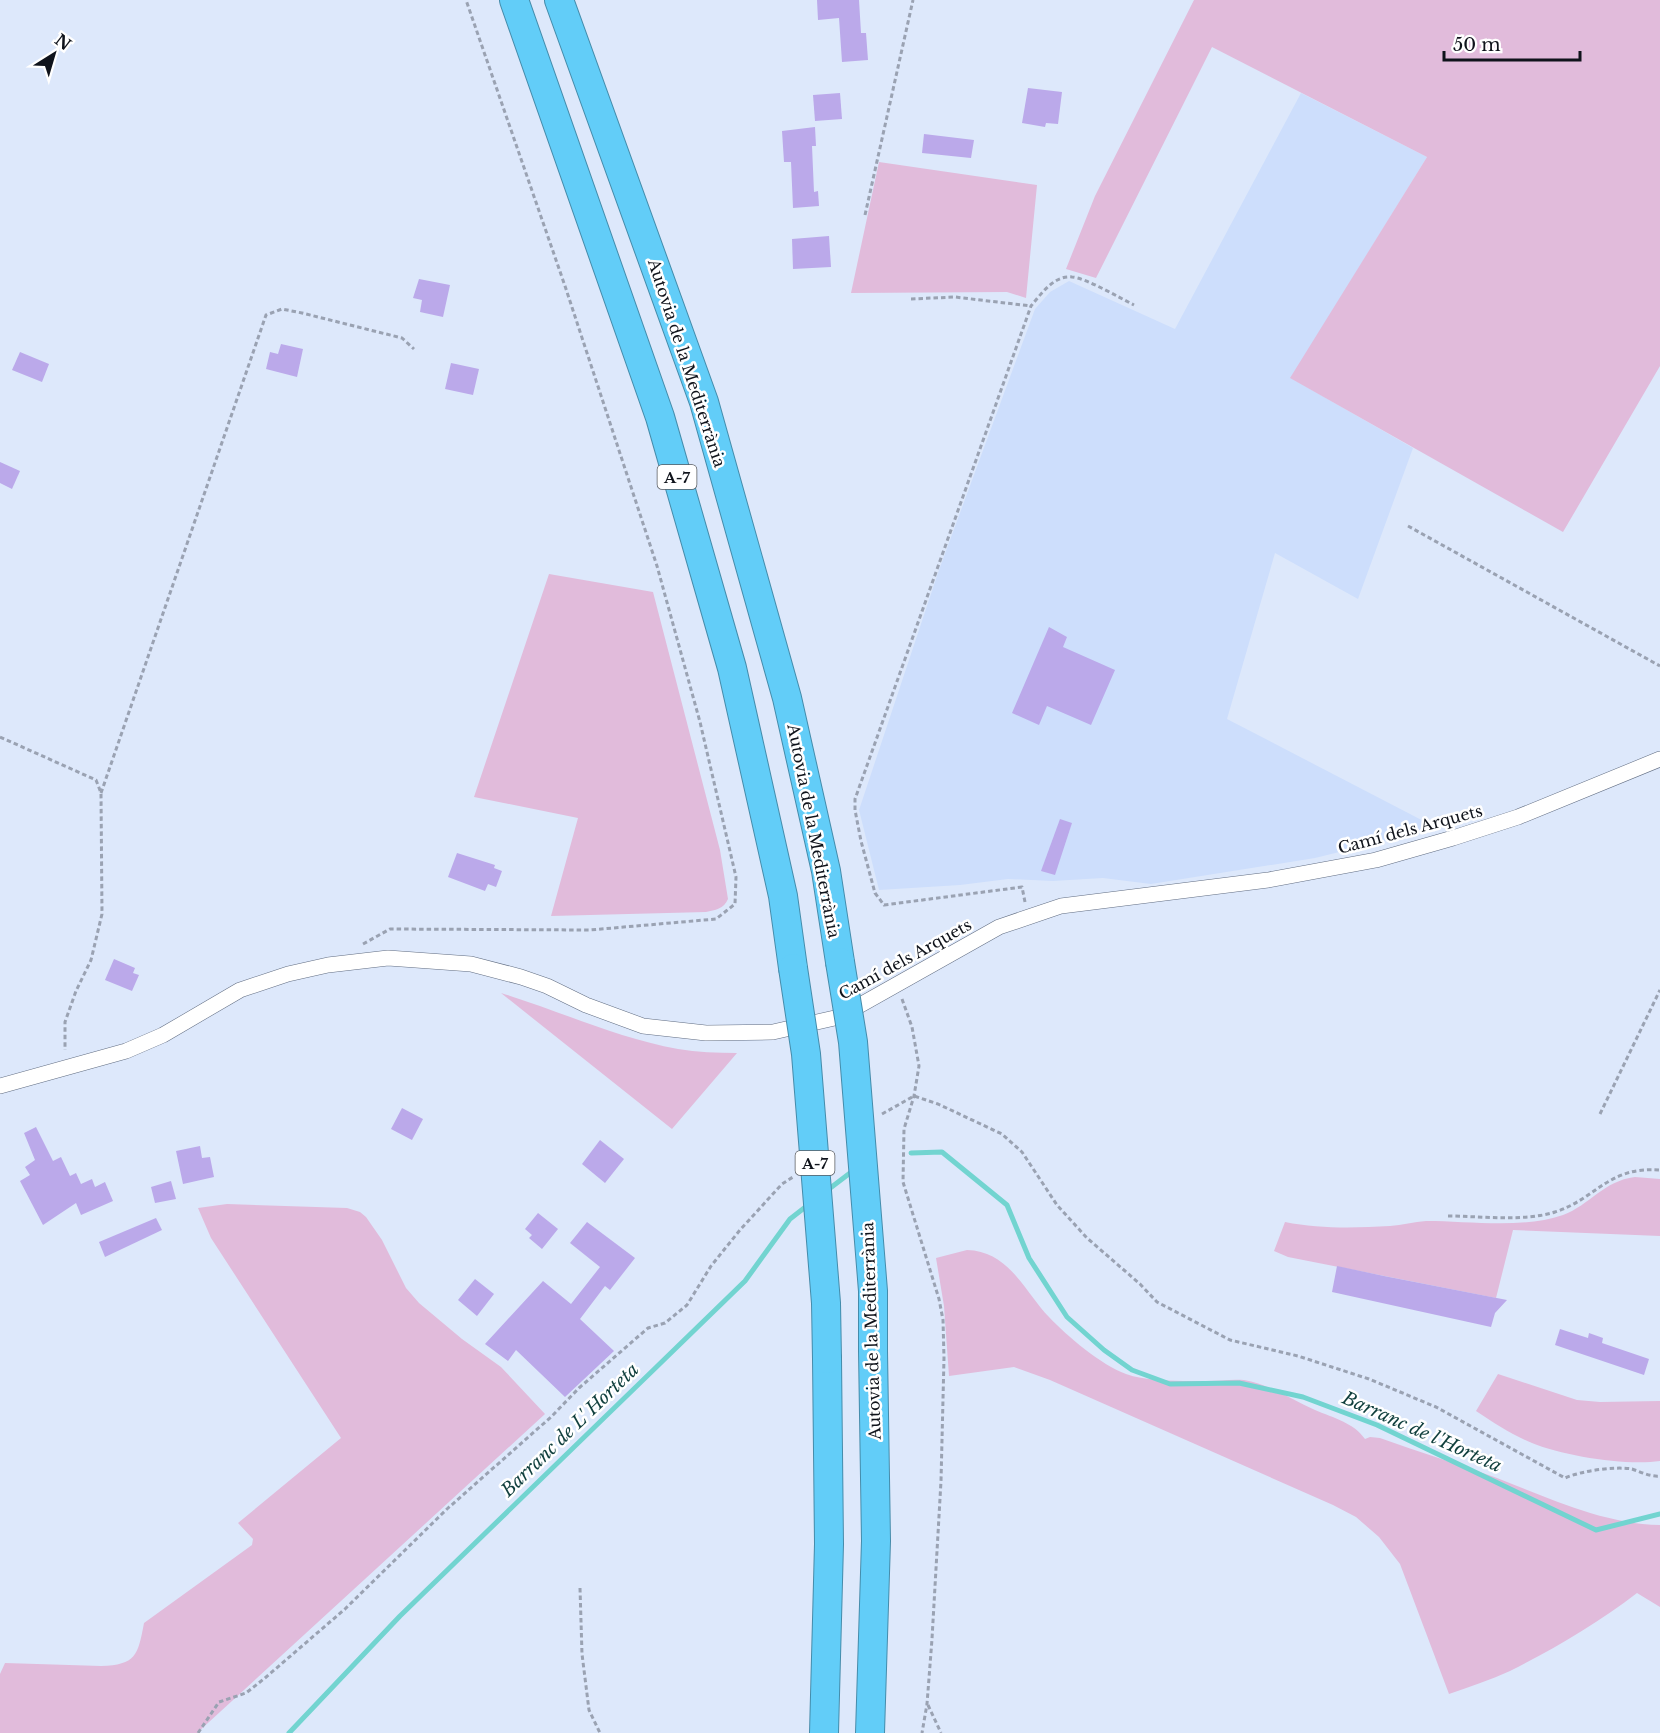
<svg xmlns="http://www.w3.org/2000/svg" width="1660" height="1733" font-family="'Libre Baskerville',serif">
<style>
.built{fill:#cddefc}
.green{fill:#e1bbdb}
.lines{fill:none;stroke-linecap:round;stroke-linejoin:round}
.stream{stroke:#72d4d0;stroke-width:5}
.building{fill:#bba9ea}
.street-casing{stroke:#616d82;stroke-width:16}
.highway-casing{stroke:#458cab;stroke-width:30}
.path{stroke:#9aa2b2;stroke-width:3;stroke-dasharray:4.5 3;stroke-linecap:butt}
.street{stroke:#fff;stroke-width:15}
.highway{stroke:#62cdf8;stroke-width:28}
.highway-bridge-casing{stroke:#458cab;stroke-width:30;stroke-linecap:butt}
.highway-bridge{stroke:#62cdf8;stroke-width:28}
.labels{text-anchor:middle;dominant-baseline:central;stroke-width:5;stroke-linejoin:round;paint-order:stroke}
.shield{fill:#fff;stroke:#575a5f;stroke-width:1.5}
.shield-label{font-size:15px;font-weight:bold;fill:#0f131b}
.street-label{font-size:16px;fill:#0f131b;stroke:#fff}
.water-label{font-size:18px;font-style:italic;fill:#103f3d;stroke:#fff}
</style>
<rect width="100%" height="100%" fill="#dde8fb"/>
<!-- built -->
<polygon class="built" points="1301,93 1427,157 1291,378 1413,448 1358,599 1275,553 1227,719 1437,828 1315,858 1151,884 1103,878 1053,881 1008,879 960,885 879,890 859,810 939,570 1035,309 1050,292 1069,281 1175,329"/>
<!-- green -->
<g class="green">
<polygon points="1194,0 1660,0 1660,366 1563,532 1290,378 1427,157 1212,47 1096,278 1066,269 1095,196"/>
<polygon points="879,162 1037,185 1026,298 1007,292 851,293"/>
<path d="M549,574L653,592L720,850L728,899C724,909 715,910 706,912L551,916L578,818L474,797Z"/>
<path d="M501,993C560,1011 617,1038 678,1049C697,1052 717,1053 737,1053L672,1129Z"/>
<path d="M1635,1177L1660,1179V1236L1513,1230L1496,1298L1288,1257L1274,1251L1285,1222C1319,1229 1356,1228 1390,1226C1402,1225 1414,1222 1426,1221C1469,1221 1523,1229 1563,1215C1590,1205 1603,1181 1635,1177Z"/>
<path d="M227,1204L347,1208L360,1212L366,1217L382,1240L406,1288L419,1303L462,1339L501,1367L545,1414L197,1733H0V1674L5,1663L101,1666C136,1665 138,1655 144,1623L252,1545L253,1539L238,1523L341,1438L211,1238L198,1208Z"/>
<path d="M967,1250C1009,1251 1025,1292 1049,1317C1067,1336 1101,1365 1126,1374C1148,1382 1184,1381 1207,1381C1220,1381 1231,1379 1244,1380C1269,1384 1292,1400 1315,1410C1334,1418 1354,1423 1365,1439L1370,1437L1380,1438C1419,1452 1458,1464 1497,1478C1549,1498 1604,1524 1660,1525V1607L1637,1593C1598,1623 1554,1649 1510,1671C1490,1680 1469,1687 1449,1694L1400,1564L1379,1537L1356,1517L1333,1505L1050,1380L1014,1367L949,1376L944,1306L936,1258Z"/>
<path d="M1498,1374L1577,1400L1600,1402L1660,1401V1461C1626,1466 1564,1456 1532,1443C1512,1435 1494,1423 1476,1411Z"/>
</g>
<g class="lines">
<!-- stream -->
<g class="stream">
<polyline points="911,1153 942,1152 1007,1205 1029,1258 1067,1317 1104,1350 1132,1370 1170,1384 1239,1383 1303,1397 1377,1425 1596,1530 1660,1514"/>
<polyline points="825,1192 854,1170"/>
<polyline points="289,1733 400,1616 745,1281 790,1219 808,1205"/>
</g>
</g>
<!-- building -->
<g class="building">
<polygon points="817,0 859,0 861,33 866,33 868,60 842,62 839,18 818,20"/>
<polygon points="1028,88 1062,92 1058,124 1046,123 1045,127 1022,123"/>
<polygon points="840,93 842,119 815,121 813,95"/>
<polygon points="815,127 816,146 812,146 814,192 818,191 819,206 793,208 791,162 784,162 782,131"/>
<polygon points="924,134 974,140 971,158 922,153"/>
<polygon points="829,236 831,267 793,269 792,239"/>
<polygon points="419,279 450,285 443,317 420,312 422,300 413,298"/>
<polygon points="281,344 303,349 297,377 266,369 270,352 278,354"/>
<polygon points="20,352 49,364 42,382 12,370"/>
<polygon points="451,363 479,369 473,395 445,389"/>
<polygon points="0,462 20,471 12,489 0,483"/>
<polygon points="1049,627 1067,637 1063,647 1115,670 1091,725 1047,706 1039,725 1012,713"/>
<polygon points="1060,819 1072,823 1055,875 1041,871"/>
<polygon points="457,853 495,865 494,868 502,871 496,887 488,884 485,891 448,877"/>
<polygon points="114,959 135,968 133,973 139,975 132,991 105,980"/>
<polygon points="402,1108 423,1119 412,1140 391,1129"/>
<polygon points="36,1127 53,1161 61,1157 70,1176 76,1173 81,1184 92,1179 95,1187 105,1182 113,1201 81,1215 76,1203 43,1225 20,1181 30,1175 25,1167 35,1160 24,1133"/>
<polygon points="600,1140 624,1159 605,1183 582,1164"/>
<polygon points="200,1146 202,1158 210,1157 214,1177 183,1184 176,1151"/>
<polygon points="171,1181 176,1199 155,1203 151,1187"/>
<polygon points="538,1213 558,1229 542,1249 529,1238 532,1235 525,1229"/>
<polygon points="156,1218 162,1230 105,1257 99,1242"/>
<polygon points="587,1222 635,1258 610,1290 605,1286 580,1319 614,1351 565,1397 516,1350 508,1361 485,1344 543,1281 571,1304 600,1267 570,1243"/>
<polygon points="1337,1266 1384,1276 1507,1300 1495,1313 1491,1327 1332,1292"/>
<polygon points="475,1279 494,1294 477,1316 458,1300"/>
<polygon points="1560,1329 1588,1338 1589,1333 1603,1338 1602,1343 1649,1359 1644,1375 1555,1345"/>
</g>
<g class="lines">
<defs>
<polyline id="street" points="0,1086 126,1051 163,1035 240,990 288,974 328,965 388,958 471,964 521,977 547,986 586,1005 643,1026 706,1033 773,1032 839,1017 999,927 1061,906 1268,880 1376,860 1453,838 1518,817 1660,759"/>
<g id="highway">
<polyline points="514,0 660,417 732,668 783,896 793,968"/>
<polyline points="559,0 704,402 787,698 826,871 840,962"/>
<polyline points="824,1733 829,1544 827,1359"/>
<polyline points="870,1733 876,1541 873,1351"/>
</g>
</defs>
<!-- street casing -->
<use href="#street" class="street-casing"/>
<!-- highway casing -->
<use href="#highway" class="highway-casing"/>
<!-- path -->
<g class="path">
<polyline points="865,215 913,0"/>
<polyline points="911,299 955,297 1031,306"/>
<polyline points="1408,526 1660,666"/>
<polyline points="0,737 96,780 101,793 102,914 91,960 76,991 65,1022 65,1050"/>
<polyline points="101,793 266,315 282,309 302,313 402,338 414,349"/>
<path d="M1025,902L1022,887L884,905L875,893L861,841L855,810V799L1031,306C1041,294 1054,275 1072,277C1086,278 1120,298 1134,305"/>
<polyline points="363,944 390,929 590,930 716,919 735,904 736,877 700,722 657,566 565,286 466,0"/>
<polyline points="902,999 912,1027 919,1066 914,1096 904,1129 903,1182 939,1299 943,1320 944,1358 941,1481 932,1639 927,1704 922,1733"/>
<path d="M882,1114L914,1096L938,1104L1002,1134L1022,1152L1057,1205L1087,1238L1140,1284L1157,1302L1230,1340L1298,1356L1369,1379L1436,1407L1565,1478C1581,1471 1614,1466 1632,1469C1641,1472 1650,1477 1660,1476"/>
<polyline points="1600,1114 1660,990"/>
<path d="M1448,1216C1480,1216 1524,1222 1555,1212C1596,1199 1608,1166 1660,1170"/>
<polyline points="580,1588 582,1654 589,1710 600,1733"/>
<polyline points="928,1705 941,1733"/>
<polyline points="198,1733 219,1702 246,1693 265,1678 345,1609 447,1509 551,1417 579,1388 648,1328 665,1323 687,1305 711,1266 740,1230 782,1184 793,1177"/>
</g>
<!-- street -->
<use href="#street" class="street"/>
<!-- highway -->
<use href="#highway" class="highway"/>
<defs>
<g id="highway-bridge">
<polyline points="840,962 853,1042 873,1291 873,1351"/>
<polyline points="793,968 806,1054 826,1303 827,1359"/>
</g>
</defs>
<!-- highway-bridge casing -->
<use href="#highway-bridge" class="highway-bridge-casing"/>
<!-- highway-bridge -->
<use href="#highway-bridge" class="highway-bridge"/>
</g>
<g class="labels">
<!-- shield labels -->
<g class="shield">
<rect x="657.5" y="465" width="39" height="24" rx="4.5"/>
<rect x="795.5" y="1151" width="39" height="24" rx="4.5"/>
</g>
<g class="shield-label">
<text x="677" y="477">A-7</text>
<text x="815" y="1163">A-7</text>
</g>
<!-- street labels -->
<g class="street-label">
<text transform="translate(687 363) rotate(72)">Autovia de la Mediterrània</text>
<text transform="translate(1410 829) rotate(-15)">Camí dels Arquets</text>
<text transform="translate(814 831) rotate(79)">Autovia de la Mediterrània</text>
<text transform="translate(905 959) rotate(-29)">Camí dels Arquets</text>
<text transform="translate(871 1331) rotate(-92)">Autovia de la Mediterrània</text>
</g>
<!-- water labels -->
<g class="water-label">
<text transform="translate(570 1430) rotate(-44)">Barranc de L' Horteta</text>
<text transform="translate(1422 1432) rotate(24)">Barranc de l'Horteta</text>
</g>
</g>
<!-- north arrow -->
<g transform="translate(54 54) rotate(37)" stroke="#ffffff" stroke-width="4.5" paint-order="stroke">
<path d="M0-4.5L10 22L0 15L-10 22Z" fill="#0f131b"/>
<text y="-9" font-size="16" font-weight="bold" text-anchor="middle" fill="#0f131b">N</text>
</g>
<!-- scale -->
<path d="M1444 51v9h136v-9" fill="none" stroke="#0f131b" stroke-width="3"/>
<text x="1453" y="51" font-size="18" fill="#0f131b" stroke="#ffffff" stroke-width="4.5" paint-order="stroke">50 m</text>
</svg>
